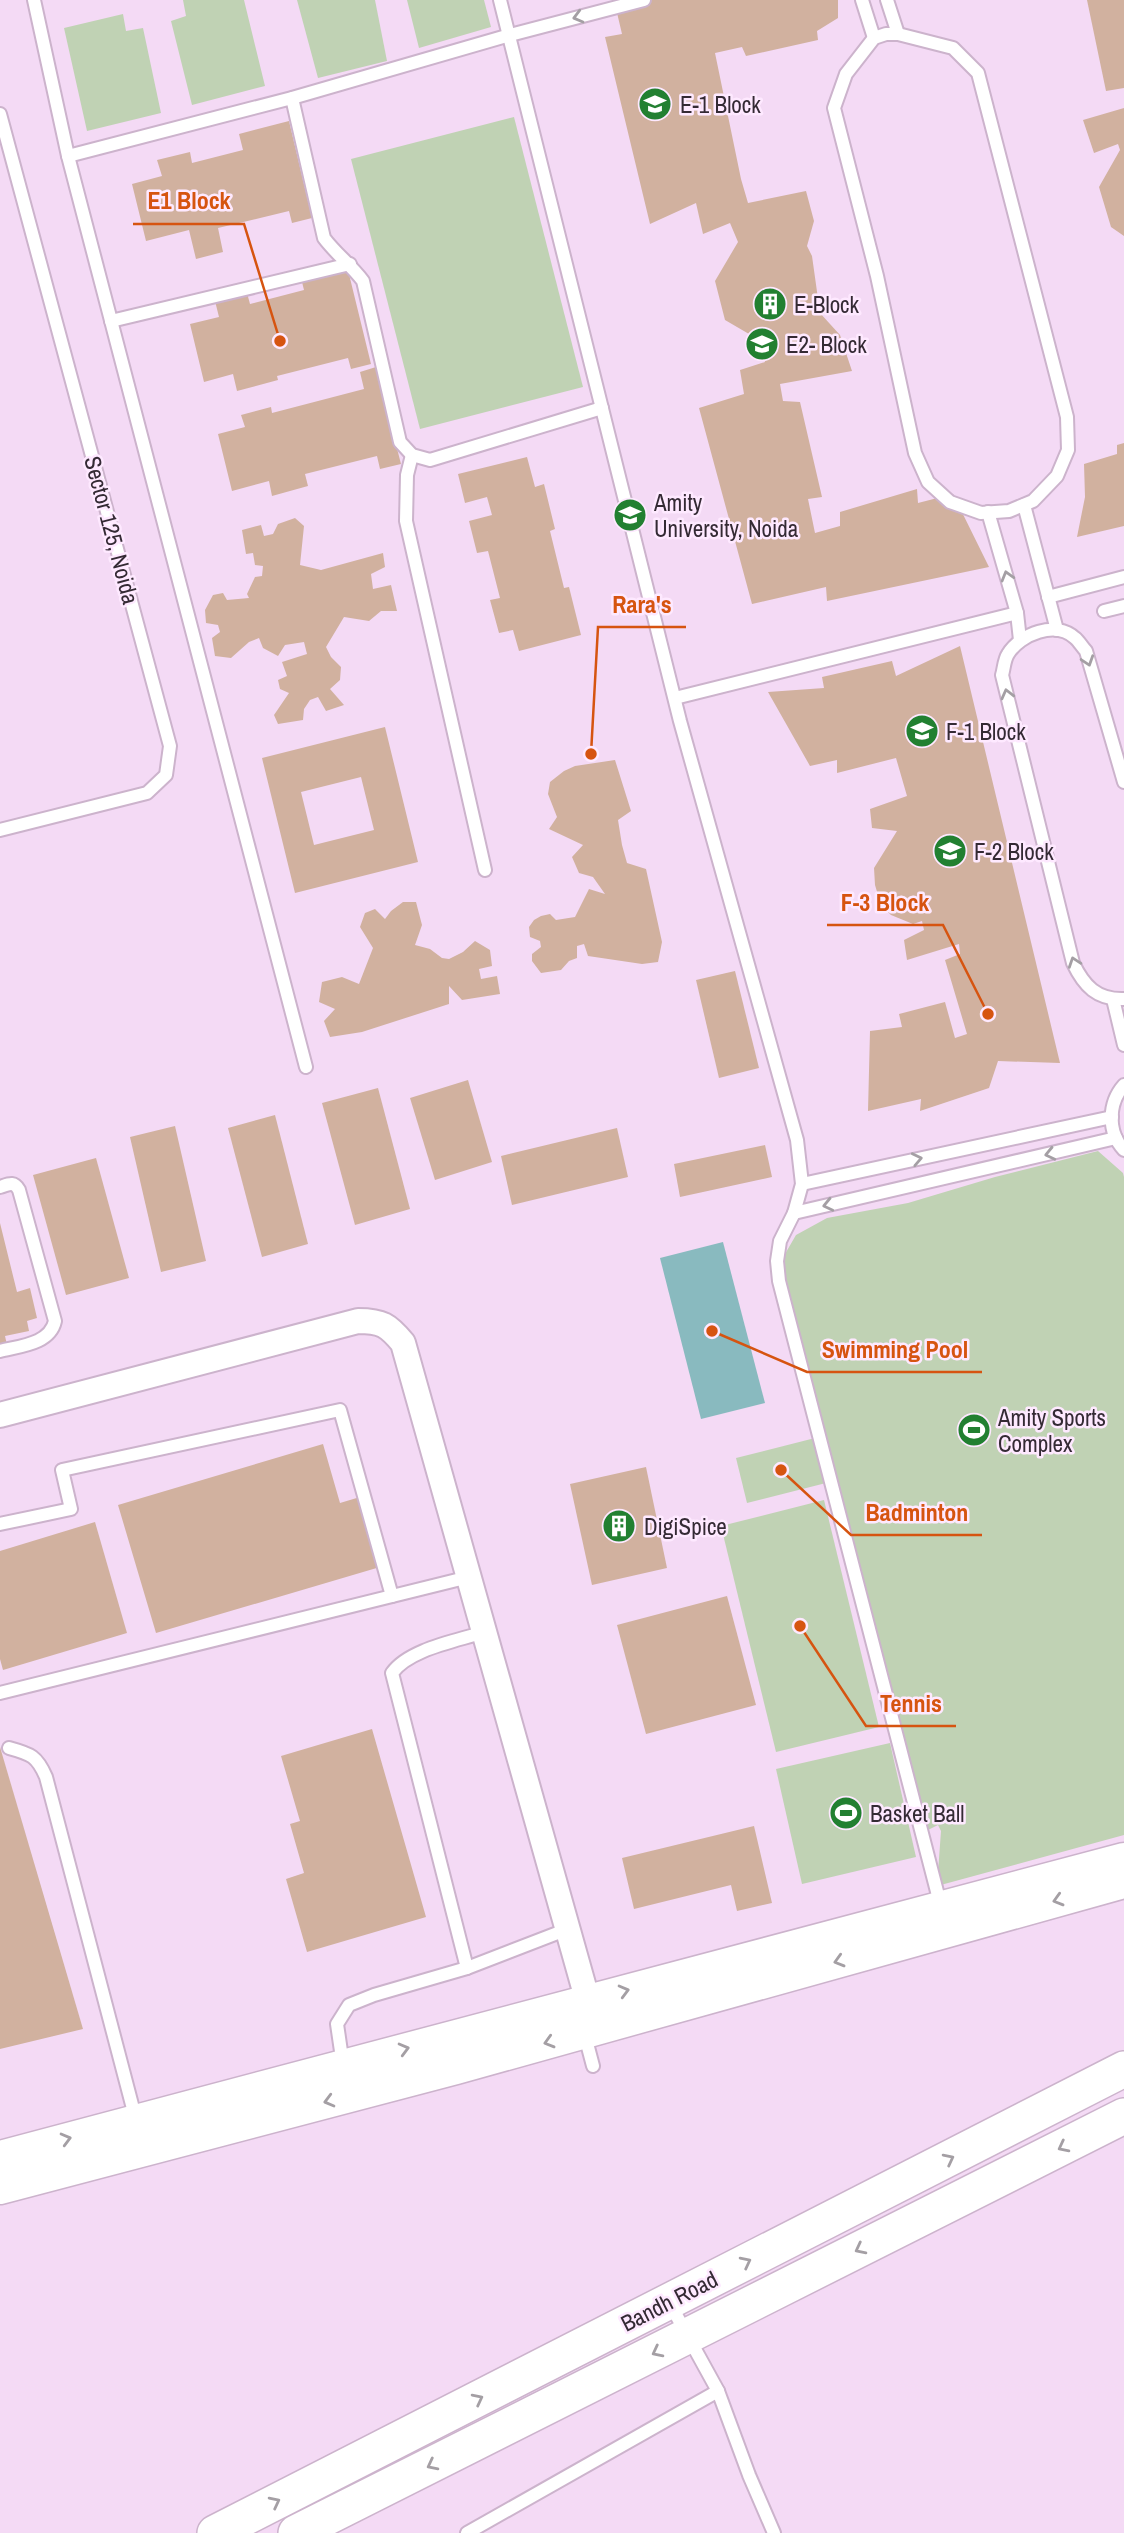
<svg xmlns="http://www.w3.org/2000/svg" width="1124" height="2533" font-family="'Archivo Narrow',sans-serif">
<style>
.green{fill:#c0d2b4}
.water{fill:#89babf}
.building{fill:#d1b19f;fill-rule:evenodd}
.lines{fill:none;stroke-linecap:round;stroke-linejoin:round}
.service-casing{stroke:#ccb3cc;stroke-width:16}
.minor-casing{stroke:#ccb3cc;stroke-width:28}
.tertiary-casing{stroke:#ccb3cc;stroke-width:35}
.secondary-casing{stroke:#ccb3cc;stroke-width:38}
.service{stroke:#fff;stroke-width:12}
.minor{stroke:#fff;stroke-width:24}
.tertiary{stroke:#fff;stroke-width:32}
.secondary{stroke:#fff;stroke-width:35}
.oneway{stroke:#a49fa4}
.labels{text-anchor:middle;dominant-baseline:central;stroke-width:5;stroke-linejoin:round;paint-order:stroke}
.poi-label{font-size:23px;fill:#342a34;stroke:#fee9ff;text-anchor:start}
.street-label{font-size:23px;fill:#342a34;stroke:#fee9ff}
.leader{fill:none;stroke:#d65410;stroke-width:2.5}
.callout-dot{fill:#d65410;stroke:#fee9ff;stroke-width:2.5}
.callout-label{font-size:24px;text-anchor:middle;font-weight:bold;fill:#d65410;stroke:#fee9ff;stroke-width:5;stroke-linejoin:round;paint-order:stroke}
</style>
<rect width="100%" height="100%" fill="#f4daf5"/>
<!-- green -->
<g class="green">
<polygon points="183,0 244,0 265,86 192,105 171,21 186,16"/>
<polygon points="297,0 375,0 387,61 318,78"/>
<polygon points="407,0 484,0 491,27 419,48"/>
<polygon points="123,14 126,31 143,28 161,113 87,131 64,28"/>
<polygon points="514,117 583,387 420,429 351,159"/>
<polygon points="1098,1151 1123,1173 1124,1177 1124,1835 937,1886 941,1831 938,1825 924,1832 865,1584 785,1277 785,1254 796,1235 827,1218 908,1203 995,1177"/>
<polygon points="815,1438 826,1483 747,1503 736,1458"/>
<polygon points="824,1500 879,1727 776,1752 721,1526"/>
<polygon points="890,1743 916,1857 802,1884 776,1769"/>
</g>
<!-- water -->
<polygon class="water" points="723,1242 765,1403 701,1419 660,1258"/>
<!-- building -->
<g class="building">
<polygon points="614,0 838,0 838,18 817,31 818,40 746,56 742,47 715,53 741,179 748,203 806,191 814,221 807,246 812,256 820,313 840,335 852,371 780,384 783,401 800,402 822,497 808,499 815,533 840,526 840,512 917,489 918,503 953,494 989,567 827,601 826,587 752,604 699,408 744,394 740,370 765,362 761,341 725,320 715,281 738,242 730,223 703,234 696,203 650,224 605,37 622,34"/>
<polygon points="1087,0 1124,0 1124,88 1106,91"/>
<polygon points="1124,108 1124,236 1111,227 1099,187 1120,150 1118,144 1094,153 1083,120"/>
<polygon points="289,121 312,218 292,223 289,211 218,228 223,252 196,259 189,230 146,241 132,184 162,176 157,160 190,152 192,163 243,150 239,134"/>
<polygon points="348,270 371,364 351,369 348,358 277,376 278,380 237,391 233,374 204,382 190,324 219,317 215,301 247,293 250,304 304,290 302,282"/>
<polygon points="376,367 401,464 380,469 377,456 305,474 308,486 272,496 269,481 232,491 218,434 245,427 241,415 271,407 272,413 364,389 360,372"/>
<polygon points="1124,443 1124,526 1077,537 1085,497 1084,464 1117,454 1117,445"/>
<polygon points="527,457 535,487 544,484 555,529 550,531 564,588 569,587 581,635 519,651 513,630 499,633 490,600 500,598 488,551 477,553 469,521 492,515 487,497 465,503 458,474"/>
<polygon points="295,518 304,526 300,565 321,570 383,553 385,567 371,574 373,589 391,585 397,611 381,611 369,621 344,617 326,647 331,657 341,667 340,680 330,689 344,705 326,711 318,697 310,700 304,709 303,720 278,724 274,715 289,693 280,689 278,680 287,676 282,662 307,654 304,642 285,645 278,656 263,648 259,638 249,642 231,658 215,656 212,638 220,632 218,625 206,623 205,610 213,595 223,593 227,600 249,598 247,594 255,577 262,576 263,566 255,565 253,553 246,554 242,530 261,525 264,536 273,534 278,524"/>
<polygon points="960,646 1060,1063 998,1061 989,1088 920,1111 921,1099 868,1111 870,1031 902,1027 899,1014 945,1002 955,1038 967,1034 945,960 960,954 959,944 907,960 904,940 924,930 922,921 913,924 891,915 881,905 875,885 874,868 897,831 872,828 870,809 907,796 896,758 837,773 837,760 810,766 768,692 824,688 822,677 892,661 896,676"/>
<path d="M385,727L418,862L295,893L262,758ZM361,777L374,830L314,845L301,792Z"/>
<polygon points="615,760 631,811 618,820 622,845 627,863 646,869 662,942 658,962 642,964 588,956 584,944 577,946 577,958 569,961 561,970 541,973 532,961 532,954 541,947 540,941 530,937 529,927 534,920 541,916 550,914 556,920 575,917 589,889 605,894 593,877 579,873 572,857 583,845 549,829 557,817 548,794 550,782 564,771 575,766"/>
<polygon points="403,902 416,902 422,925 415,945 430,949 442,958 449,959 463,952 475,941 490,950 492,966 479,969 481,979 497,976 500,994 462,1000 449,986 449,1004 362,1032 330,1037 324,1021 335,1009 319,1002 322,982 342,977 359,984 373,948 360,927 365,913 375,909 385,919 391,911"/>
<polygon points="735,971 759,1068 719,1078 696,980"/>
<polygon points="468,1080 492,1162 435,1180 410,1098"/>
<polygon points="378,1088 410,1209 355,1225 322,1103"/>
<polygon points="275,1115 308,1244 262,1257 228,1128"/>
<polygon points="175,1126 206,1261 161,1272 130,1137"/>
<polygon points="617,1128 628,1177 512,1205 501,1156"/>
<polygon points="765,1145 772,1177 680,1197 674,1164"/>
<polygon points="96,1158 129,1278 66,1295 33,1175"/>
<polygon points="0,1223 17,1292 30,1288 37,1318 27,1321 29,1331 5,1336 7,1345 0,1347"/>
<polygon points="323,1444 340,1503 360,1497 380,1567 156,1633 118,1505"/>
<polygon points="646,1467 667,1568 592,1585 570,1484"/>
<polygon points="95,1522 127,1633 3,1670 0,1659 0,1551"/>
<polygon points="727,1596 756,1705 646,1734 617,1625"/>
<polygon points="372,1729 426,1917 307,1952 286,1879 304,1873 290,1824 300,1821 281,1756"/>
<polygon points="0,1747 83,2029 0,2049"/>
<polygon points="754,1826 772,1903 737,1911 731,1885 634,1909 622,1858"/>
</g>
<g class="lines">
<defs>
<g id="service">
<polyline points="34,0 68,156 306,1067"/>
<polyline points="500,0 680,721 797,1140 802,1184 794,1213 780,1241 777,1261 779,1281 941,1907"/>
<polyline points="862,0 874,38"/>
<polyline points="887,0 898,34"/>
<polygon points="886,34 898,34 953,48 978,73 1067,417 1068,450 1057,476 1033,501 1009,511 981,513 950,502 928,482 915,453 877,276 834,108 846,74 874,38"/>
<path d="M292,98L324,238C336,254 351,265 363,281L400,442L412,455L430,460L602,408"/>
<polyline points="0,114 170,746 166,775 147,793 0,830"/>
<polyline points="68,156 292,98 510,35 644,0"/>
<polyline points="111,321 350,264"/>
<polyline points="412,455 407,475 406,521 485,870"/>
<polyline points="1024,505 1057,630"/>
<polyline points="988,512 1017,613 1020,640"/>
<polyline points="1048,597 1124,577"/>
<polyline points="1104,611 1124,606"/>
<polyline points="675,698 1017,613"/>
<path d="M1124,782L1086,651C1082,647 1079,641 1075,638C1056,620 1020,634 1008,654C1004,660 1004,669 1002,675L1073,963C1084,986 1097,1000 1124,999"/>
<polyline points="1113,999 1124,1045"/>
<path d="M1124,1085C1108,1103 1107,1132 1124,1150"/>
<polyline points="802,1184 1112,1117"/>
<path d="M0,1187C9,1184 14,1181 19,1190L55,1321C50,1344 20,1346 0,1351"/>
<polyline points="794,1213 1116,1138"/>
<polyline points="0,1524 71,1509 62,1470 340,1410 392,1596"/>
<polyline points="0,1693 469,1577"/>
<path d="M9,1748C31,1754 37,1756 46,1777L136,2120"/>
<polyline points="467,1968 568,1929"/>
<polyline points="584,2032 593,2066"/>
<path d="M343,2065L337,2024L349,2005L374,1995L467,1968L392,1673C409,1649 457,1641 484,1632"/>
<polyline points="669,2302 718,2391 749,2475 774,2533"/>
<polyline points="467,2533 718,2391"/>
</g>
<path id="minor" d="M0,1415L358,1321C382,1321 388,1325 403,1343L592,2016"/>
<g id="tertiary">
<polyline points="0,2157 1124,1859"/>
<polyline points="0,2188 456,2068 1124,1882"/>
</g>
<g id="secondary">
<polyline points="215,2533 1124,2069"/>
<polyline points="296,2533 1124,2116"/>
</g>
</defs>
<!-- service casing -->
<use href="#service" class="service-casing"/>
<!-- minor casing -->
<use href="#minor" class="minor-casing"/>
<!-- tertiary casing -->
<use href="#tertiary" class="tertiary-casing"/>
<!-- secondary casing -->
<use href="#secondary" class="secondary-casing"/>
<!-- service -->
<use href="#service" class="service"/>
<!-- minor -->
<use href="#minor" class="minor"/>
<!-- tertiary -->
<use href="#tertiary" class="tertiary"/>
<!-- secondary -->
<use href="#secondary" class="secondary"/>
</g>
<!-- one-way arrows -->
<defs><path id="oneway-chevron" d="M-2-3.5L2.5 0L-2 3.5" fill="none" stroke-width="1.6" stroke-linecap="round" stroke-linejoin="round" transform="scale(1.75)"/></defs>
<g class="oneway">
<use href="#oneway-chevron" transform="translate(578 17) rotate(165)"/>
<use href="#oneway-chevron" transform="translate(1007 576) rotate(-106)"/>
<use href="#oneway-chevron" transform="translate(1088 661) rotate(72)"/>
<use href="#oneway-chevron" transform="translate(1007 694) rotate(-104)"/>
<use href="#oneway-chevron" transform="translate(1074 962) rotate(-109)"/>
<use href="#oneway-chevron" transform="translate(1050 1154) rotate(167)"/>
<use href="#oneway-chevron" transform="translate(917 1159) rotate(-12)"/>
<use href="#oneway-chevron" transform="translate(828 1205) rotate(167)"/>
<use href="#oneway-chevron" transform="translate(1058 1900) rotate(164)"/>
<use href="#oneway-chevron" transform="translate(839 1961) rotate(164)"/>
<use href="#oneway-chevron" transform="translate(624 1991) rotate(-15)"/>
<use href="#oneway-chevron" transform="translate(549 2042) rotate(164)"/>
<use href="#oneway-chevron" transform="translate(404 2049) rotate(-15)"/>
<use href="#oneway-chevron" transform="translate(329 2101) rotate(165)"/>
<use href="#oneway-chevron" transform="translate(66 2139) rotate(-15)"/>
<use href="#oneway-chevron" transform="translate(1063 2147) rotate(153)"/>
<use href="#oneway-chevron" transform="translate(949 2159) rotate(-27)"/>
<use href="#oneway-chevron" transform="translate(860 2249) rotate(153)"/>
<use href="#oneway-chevron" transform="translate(746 2262) rotate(-27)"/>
<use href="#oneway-chevron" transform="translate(657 2352) rotate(153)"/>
<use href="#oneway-chevron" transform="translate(478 2399) rotate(-27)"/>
<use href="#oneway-chevron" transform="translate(432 2465) rotate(153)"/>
<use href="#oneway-chevron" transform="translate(275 2502) rotate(-27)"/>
</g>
<!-- icons -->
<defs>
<symbol id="university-disc" viewBox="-11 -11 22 22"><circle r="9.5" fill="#228031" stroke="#fee9ff"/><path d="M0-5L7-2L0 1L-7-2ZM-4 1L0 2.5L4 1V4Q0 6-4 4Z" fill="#fff"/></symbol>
<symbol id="building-disc" viewBox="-11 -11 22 22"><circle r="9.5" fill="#228031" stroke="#fee9ff"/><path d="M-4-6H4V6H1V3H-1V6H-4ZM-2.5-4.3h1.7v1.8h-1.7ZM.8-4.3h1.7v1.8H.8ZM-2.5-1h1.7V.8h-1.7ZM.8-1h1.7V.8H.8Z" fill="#fff"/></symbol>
<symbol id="stadium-disc" viewBox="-11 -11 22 22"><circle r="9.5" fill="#228031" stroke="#fee9ff"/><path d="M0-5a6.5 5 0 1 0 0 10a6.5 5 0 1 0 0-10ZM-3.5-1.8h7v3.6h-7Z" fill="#fff"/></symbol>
</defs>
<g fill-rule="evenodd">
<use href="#university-disc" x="636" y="85" width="38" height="38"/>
<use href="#building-disc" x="751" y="285" width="38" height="38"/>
<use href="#university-disc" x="743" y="325" width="38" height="38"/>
<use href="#university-disc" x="611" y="496" width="38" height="38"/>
<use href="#university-disc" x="903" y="712" width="38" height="38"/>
<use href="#university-disc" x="931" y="832" width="38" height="38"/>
<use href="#stadium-disc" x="955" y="1411" width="38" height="38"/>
<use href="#building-disc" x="600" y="1507" width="38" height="38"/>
<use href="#stadium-disc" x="827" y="1794" width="38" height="38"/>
</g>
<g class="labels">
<!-- poi labels -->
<g class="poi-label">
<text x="680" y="104">E-1 Block</text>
<text x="794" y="304">E-Block</text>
<text x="786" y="344">E2- Block</text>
<text x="654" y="502">Amity<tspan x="654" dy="26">University, Noida</tspan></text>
<text x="946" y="731">F-1 Block</text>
<text x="974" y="851">F-2 Block</text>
<text x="998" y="1417">Amity Sports<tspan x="998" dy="26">Complex</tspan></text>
<text x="644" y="1526">DigiSpice</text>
<text x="870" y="1813">Basket Ball</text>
</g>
<!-- street labels -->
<g class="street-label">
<text transform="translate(112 530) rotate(75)">Sector 125, Noida</text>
<text transform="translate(669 2301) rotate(-27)">Bandh Road</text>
</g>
</g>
<!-- callouts -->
<path class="leader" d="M280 341L244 224H133M591 754L598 627H686M988 1014L943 925H827M712 1331L807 1372H982M781 1470L851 1535H982M800 1626L866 1726H956"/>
<g class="callout-dot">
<circle cx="280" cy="341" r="7"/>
<circle cx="591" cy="754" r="7"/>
<circle cx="988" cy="1014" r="7"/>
<circle cx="712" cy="1331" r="7"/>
<circle cx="781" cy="1470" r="7"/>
<circle cx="800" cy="1626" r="7"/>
</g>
<g class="callout-label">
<text x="189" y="209">E1 Block</text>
<text x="642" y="613">Rara's</text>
<text x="885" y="911">F-3 Block</text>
<text x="895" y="1358">Swimming Pool</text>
<text x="917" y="1521">Badminton</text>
<text x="911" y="1712">Tennis</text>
</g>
</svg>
